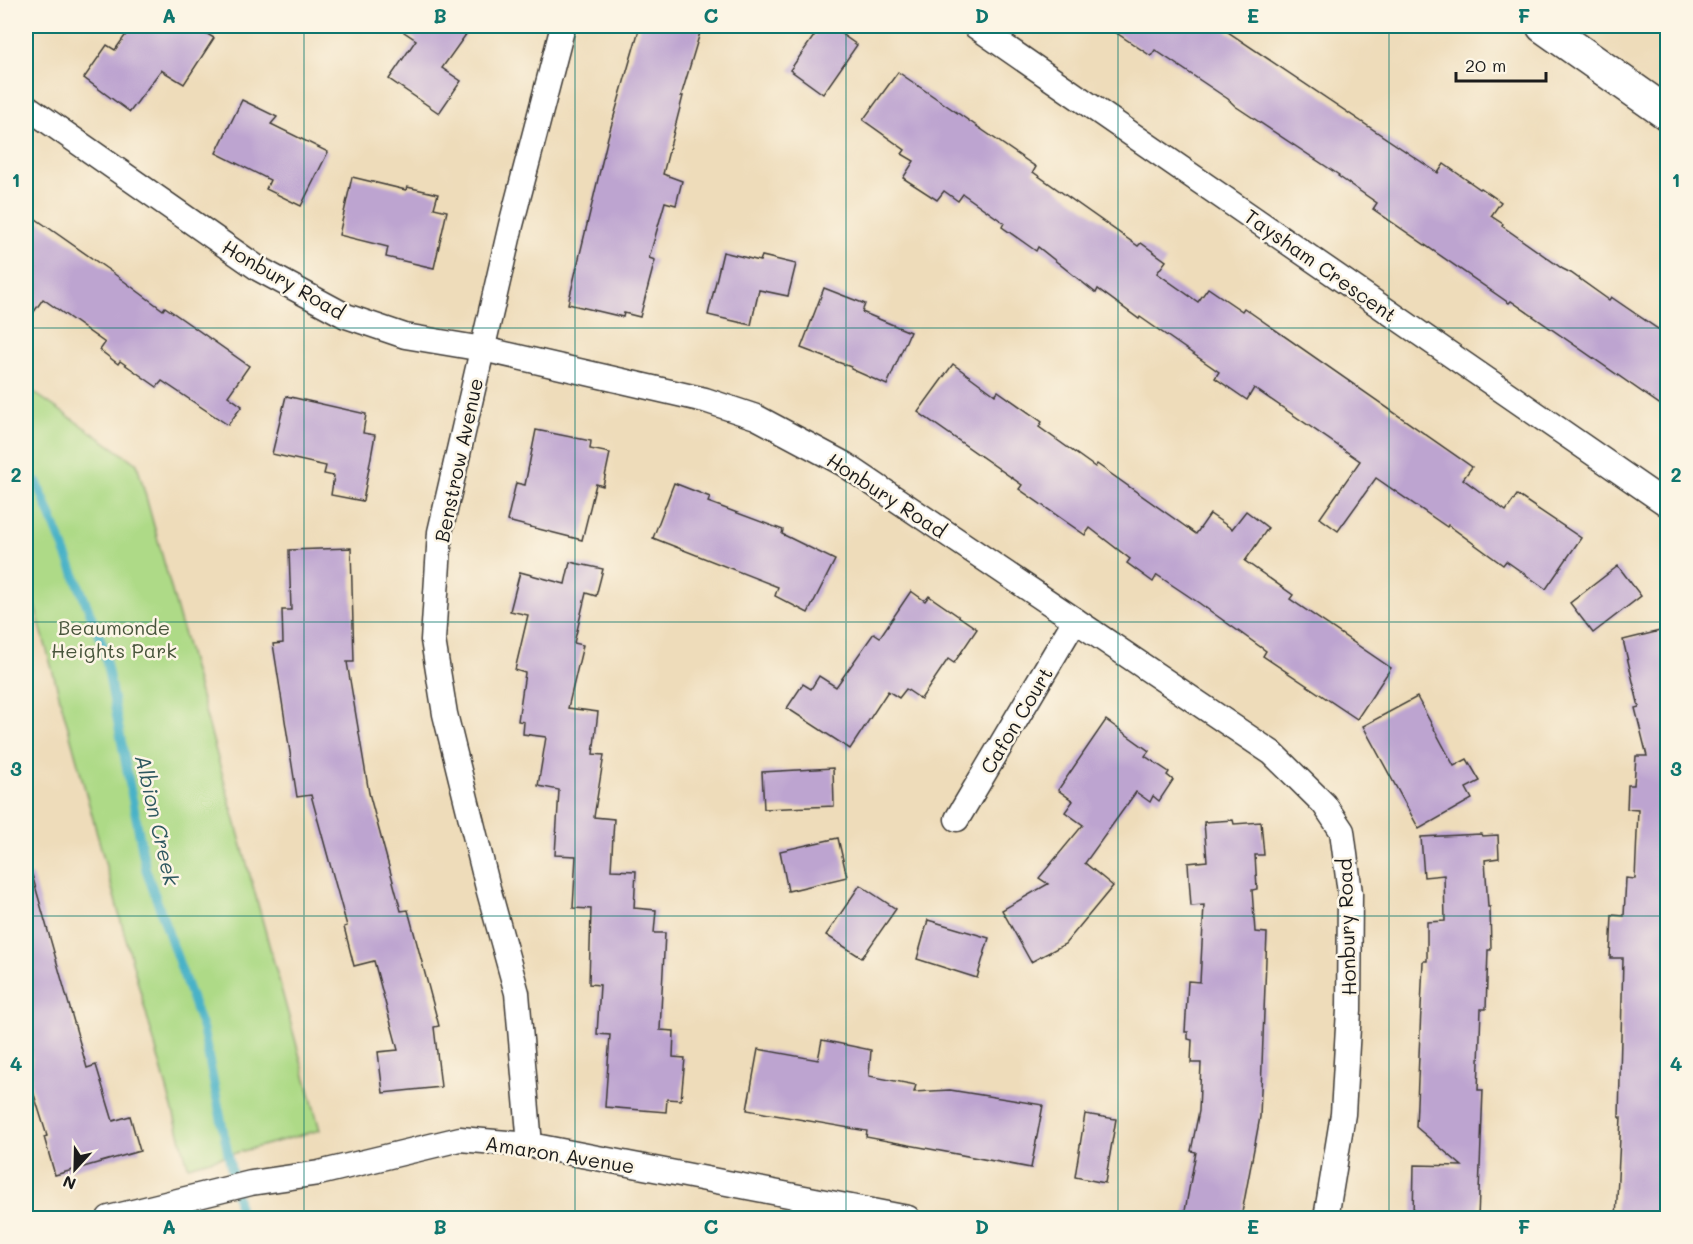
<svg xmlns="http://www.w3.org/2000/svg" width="1693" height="1244" font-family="Mali,sans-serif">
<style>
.green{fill:#aeda87;stroke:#657b52;stroke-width:1.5}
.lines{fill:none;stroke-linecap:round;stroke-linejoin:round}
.stream{stroke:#49b2c7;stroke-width:9}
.building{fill:#bda4d0}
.minor-casing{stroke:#3c3934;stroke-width:27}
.secondary-casing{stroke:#3c3934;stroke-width:36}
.minor{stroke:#fff;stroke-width:24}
.secondary{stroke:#fff;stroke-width:33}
.grid{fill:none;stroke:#0f766e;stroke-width:1.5;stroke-opacity:0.55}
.labels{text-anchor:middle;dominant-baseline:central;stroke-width:5;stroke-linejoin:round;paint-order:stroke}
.street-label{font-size:20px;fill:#1c1c1c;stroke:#fcf5e5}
.park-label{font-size:20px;fill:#48553c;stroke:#fcf5e5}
.water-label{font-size:21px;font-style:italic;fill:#2e5860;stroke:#fcf5e5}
.neatline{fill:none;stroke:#0f766e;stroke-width:2}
.grid-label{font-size:20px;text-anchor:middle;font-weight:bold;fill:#0f766e}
</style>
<rect width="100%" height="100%" fill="#fcf5e5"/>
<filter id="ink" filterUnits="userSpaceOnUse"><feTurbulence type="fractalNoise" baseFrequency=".0167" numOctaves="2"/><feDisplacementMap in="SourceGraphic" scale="12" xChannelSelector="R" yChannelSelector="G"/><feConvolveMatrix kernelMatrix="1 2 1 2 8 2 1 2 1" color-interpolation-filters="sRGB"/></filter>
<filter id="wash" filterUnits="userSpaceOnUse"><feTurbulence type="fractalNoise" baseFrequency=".008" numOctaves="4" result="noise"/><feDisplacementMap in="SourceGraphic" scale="24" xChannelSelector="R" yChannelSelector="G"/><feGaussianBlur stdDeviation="1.35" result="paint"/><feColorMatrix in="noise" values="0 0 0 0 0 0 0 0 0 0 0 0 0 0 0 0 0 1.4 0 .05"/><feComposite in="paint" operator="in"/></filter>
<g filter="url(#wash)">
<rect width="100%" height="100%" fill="#eedcba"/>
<!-- green -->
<polygon class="green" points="26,387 137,464 320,1130 188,1166 26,574"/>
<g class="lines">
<!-- stream -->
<polyline class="stream" points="26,476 37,482 103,645 146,870 203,1030 241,1218"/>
</g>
<g id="blocks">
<!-- building -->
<g class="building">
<polygon points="132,26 194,26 214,38 184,84 161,70 130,112 84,78 107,45 115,50"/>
<polygon points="395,26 472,26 442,68 461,81 439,113 389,79 416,40"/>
<polygon points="640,26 702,26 681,96 683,96 663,174 682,181 676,205 665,202 649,258 655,260 640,317 624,313 623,317 568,304 608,137"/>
<polygon points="821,26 830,26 857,45 823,94 790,70"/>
<polygon points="1106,26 1219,26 1438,173 1444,164 1480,189 1481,188 1501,202 1491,216 1503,224 1502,226 1563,269 1571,273 1609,300 1611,297 1668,336 1668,410 1511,301 1509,303 1373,209 1377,203 1338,176 1339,175 1235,106 1228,99 1155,50 1151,56"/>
<polygon points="898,72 1036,167 1033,172 1138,246 1141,243 1166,261 1157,273 1198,302 1208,288 1242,311 1244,308 1472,467 1463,479 1506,511 1517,495 1581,538 1546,589 1506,561 1503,565 1448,525 1447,527 1376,478 1338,531 1320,518 1360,461 1254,388 1247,400 1215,378 1219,372 1140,317 1139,319 1098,289 1096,293 1038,247 1036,251 1002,227 1004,223 963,194 958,201 944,191 937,200 903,178 914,161 902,154 905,150 863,120"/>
<polygon points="242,100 277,117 271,124 328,152 301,206 266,189 270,180 216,153"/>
<polygon points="352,177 406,190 407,187 438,194 434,208 447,211 434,268 386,257 388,247 339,235"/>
<polygon points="26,212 113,273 163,310 165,307 249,366 228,396 242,406 228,425 162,381 157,387 120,361 118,364 100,350 105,343 43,299 26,323"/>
<polygon points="723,252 760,261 762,256 796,264 788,296 759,290 751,325 708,315"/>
<polygon points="824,288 865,304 862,312 910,332 887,385 851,369 851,367 801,348"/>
<polygon points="953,364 995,395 998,391 1042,422 1039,427 1095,467 1097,464 1196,534 1210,514 1232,529 1246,511 1268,528 1245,561 1293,595 1290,599 1391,668 1357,719 1263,656 1266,651 1199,603 1157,575 1153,582 1127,563 1130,559 1090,528 1085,535 1019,489 1022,485 918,412"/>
<polygon points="286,396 366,414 363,433 375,435 363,501 331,495 334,476 324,474 326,466 272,454"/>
<polygon points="536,430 591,441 590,449 610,453 603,486 596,484 582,540 507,521 516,483 525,485"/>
<polygon points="674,483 710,497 708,502 783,530 782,534 835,560 808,613 775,596 778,587 653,538"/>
<polygon points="351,548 354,662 347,662 369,793 401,911 408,910 439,1026 434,1027 441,1087 383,1093 378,1052 398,1050 374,961 354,966 344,927 347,926 311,795 297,797 273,644 283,643 282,610 291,610 289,550"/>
<polygon points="570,562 603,569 596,596 586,593 574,643 583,645 568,708 598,712 593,754 604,755 594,817 614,819 611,870 636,871 634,908 656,910 654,933 665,933 660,1030 674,1031 673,1057 685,1058 681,1100 667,1099 666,1112 605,1107 610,1035 597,1034 600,985 589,984 591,909 573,908 576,856 555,855 559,790 538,786 546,737 523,734 524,722 518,721 525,673 515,670 528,615 510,611 520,572 565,584"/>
<polygon points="1618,566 1641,596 1593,633 1570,603"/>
<polygon points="911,591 925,601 929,596 977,629 954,663 948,659 921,699 906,689 899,698 888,691 850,749 787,708 803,684 811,689 819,676 836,687 874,633 880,637"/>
<polygon points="1668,629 1668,1218 1616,1218 1621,1117 1619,1117 1623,958 1610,958 1612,915 1624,916 1626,878 1635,879 1638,810 1627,809 1628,785 1634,785 1636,756 1647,756 1635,708 1639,707 1623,640"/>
<polygon points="1417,697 1454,766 1467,759 1480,781 1466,788 1472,799 1419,829 1363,726"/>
<polygon points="1106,720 1149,751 1145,756 1169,772 1167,775 1173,780 1159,801 1153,796 1150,802 1136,792 1085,863 1113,886 1065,944 1031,962 1002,910 1048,884 1039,878 1083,825 1065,812 1073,801 1058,790"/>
<polygon points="833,768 834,806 764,809 762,772"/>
<polygon points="1233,820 1234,824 1261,822 1264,855 1255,855 1257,889 1252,890 1255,932 1267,933 1260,1117 1241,1218 1199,1218 1184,1216 1196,1152 1191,1151 1199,1111 1201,1063 1191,1063 1192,1040 1188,1039 1188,1032 1185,1032 1188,981 1200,982 1204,905 1191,906 1188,863 1207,861 1204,822"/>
<polygon points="1481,834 1482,836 1498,835 1499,858 1485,860 1488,907 1490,907 1491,950 1488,950 1486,1009 1481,1009 1478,1090 1483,1090 1478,1218 1413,1218 1414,1165 1462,1166 1416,1127 1423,961 1427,961 1427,922 1445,921 1444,875 1424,877 1421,837"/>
<polygon points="838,838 847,877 788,891 780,851"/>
<polygon points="32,875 87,1068 96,1065 113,1121 130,1116 140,1151 55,1175 44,1137 47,1136 31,1085 32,1052 26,1054 26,876"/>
<polygon points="860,885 896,909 862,958 826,935"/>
<polygon points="928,920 989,938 977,978 917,959"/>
<polygon points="822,1040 871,1050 869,1076 916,1085 914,1092 950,1090 1043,1105 1031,1168 866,1137 867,1131 747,1110 758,1049 818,1060"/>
<polygon points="1085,1114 1116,1119 1105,1183 1075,1177"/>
</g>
</g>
</g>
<g filter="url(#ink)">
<use href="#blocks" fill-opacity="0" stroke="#3c3934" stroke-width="1.5"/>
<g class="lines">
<defs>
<g id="minor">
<polyline points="975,26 1668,505"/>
<polyline points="26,106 259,269 346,316 405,336 483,349 705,400 756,417 844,464 1272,753 1324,804 1342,831 1350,893 1349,1010 1343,1114 1326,1218"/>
<polyline points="957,819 1075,620"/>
<polyline points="530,1145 517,993 488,888 445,714 433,640 440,532 511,225 563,26"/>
<polyline points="109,1218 251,1183 319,1173 460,1139 530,1145 908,1218"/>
</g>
<polyline id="secondary" points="1543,26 1668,114"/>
</defs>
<!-- minor casing -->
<use href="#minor" class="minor-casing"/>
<!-- secondary casing -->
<use href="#secondary" class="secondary-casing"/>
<!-- minor -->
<use href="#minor" class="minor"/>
<!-- secondary -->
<use href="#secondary" class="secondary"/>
</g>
</g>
<!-- grid -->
<path class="grid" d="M304,26V1218M575,26V1218M846,26V1218M1118,26V1218M1389,26V1218M26,328H1668M26,622H1668M26,916H1668"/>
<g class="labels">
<!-- street labels -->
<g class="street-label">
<text transform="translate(1321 265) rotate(35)">Taysham Crescent</text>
<text transform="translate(284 279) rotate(30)">Honbury Road</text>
<text transform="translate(458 460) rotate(-78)">Benstrow Avenue</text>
<text transform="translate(887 495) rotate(33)">Honbury Road</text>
<text transform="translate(1016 720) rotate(-59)">Cafon Court</text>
<text transform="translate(1346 927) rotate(-92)">Honbury Road</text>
<text transform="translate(560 1154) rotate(9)">Amaron Avenue</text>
</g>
<!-- park labels -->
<g class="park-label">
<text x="114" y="627">Beaumonde<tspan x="114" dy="23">Heights Park</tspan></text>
</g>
<!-- water labels -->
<g class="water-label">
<text transform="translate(158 820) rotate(77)">Albion Creek</text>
</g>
</g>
<!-- margin -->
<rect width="1693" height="1244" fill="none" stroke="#fcf5e5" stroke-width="66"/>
<!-- north arrow -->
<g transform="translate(75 1169) rotate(202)" stroke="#fcf5e5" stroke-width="4.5" paint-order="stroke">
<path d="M0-4.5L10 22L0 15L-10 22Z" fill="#1c1c1c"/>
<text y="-9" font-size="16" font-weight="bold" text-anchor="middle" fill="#1c1c1c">N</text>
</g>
<!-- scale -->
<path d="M1456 72v9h90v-9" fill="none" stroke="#1c1c1c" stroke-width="3"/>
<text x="1465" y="72" font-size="18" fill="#1c1c1c" stroke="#fcf5e5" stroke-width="4.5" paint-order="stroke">20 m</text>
<rect x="33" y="33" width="1627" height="1178" class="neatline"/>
<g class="grid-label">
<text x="169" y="23">A</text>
<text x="440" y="23">B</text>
<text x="711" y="23">C</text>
<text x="982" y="23">D</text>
<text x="1253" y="23">E</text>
<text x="1524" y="23">F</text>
<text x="16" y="187">1</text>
<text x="1676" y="187">1</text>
<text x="16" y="482">2</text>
<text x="1676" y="482">2</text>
<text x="16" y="776">3</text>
<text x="1676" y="776">3</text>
<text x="16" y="1071">4</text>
<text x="1676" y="1071">4</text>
<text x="169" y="1234">A</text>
<text x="440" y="1234">B</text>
<text x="711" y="1234">C</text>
<text x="982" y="1234">D</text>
<text x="1253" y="1234">E</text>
<text x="1524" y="1234">F</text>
</g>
</svg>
